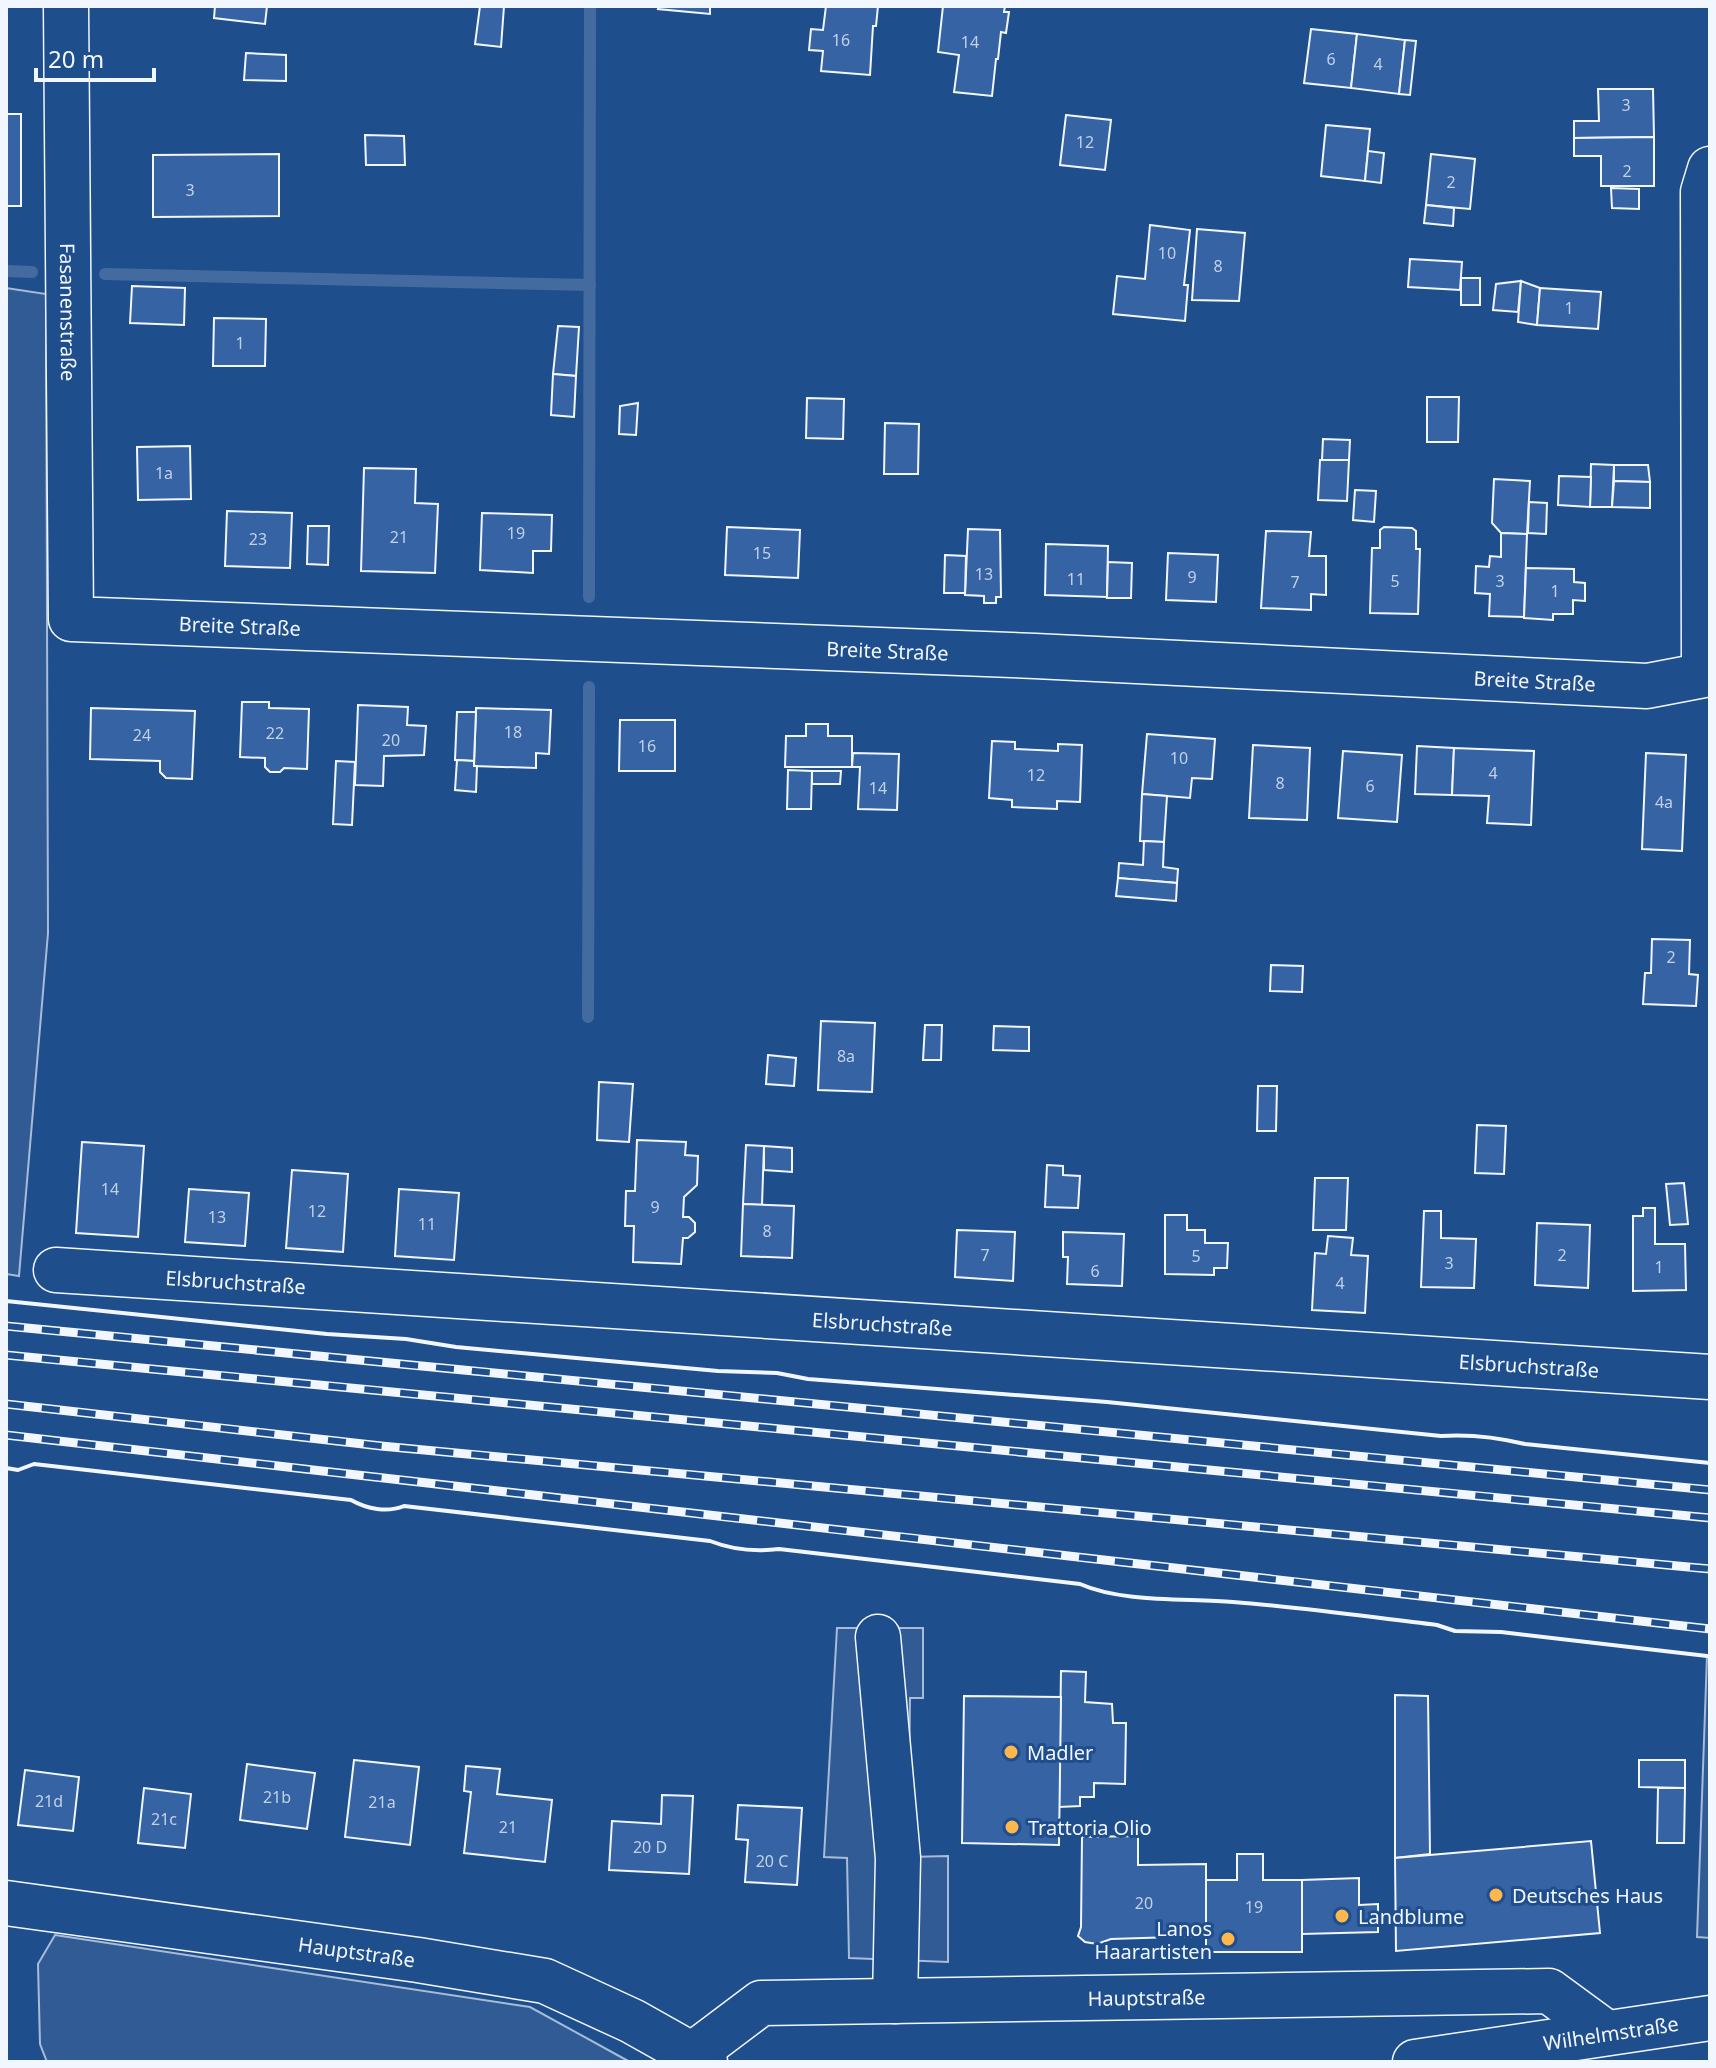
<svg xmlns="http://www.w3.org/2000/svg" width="1716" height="2068" font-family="'Noto Sans',sans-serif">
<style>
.built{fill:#305b95;stroke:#a8bbd7;stroke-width:2}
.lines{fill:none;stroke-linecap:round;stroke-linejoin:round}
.stream{stroke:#446ba0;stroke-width:12}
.building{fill:#3563a3;stroke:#f2f6ff;stroke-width:2}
.minor-casing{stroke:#f2f6ff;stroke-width:47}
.minor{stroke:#1f4e8c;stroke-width:44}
.rail-casing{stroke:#f2f6ff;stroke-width:9}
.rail{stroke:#1f4e8c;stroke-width:6;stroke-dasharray:18;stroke-linecap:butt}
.wall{stroke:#f2f6ff;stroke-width:4}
.poi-dot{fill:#ffb74d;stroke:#1f4e8c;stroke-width:3}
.labels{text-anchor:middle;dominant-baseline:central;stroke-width:6;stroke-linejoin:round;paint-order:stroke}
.number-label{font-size:16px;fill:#c3d1e8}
.street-label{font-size:20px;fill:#f2f6ff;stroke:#1f4e8c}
.poi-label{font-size:20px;fill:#f2f6ff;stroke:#1f4e8c;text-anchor:start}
</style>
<rect width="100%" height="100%" fill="#1f4e8c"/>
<!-- built -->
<g class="built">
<polygon points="6,288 46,294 48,933 19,1276 6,1274"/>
<polygon points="837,1628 923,1628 923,1698 910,1698 908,1857 948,1856 948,1962 849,1958 847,1858 824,1857"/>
<polygon points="1707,1656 1710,1656 1710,1938 1697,1937"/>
<polygon points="55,1935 530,2007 630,2062 47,2062 40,2044 38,1964"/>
</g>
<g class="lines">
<!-- stream -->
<g class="stream">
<polyline points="6,271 32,272"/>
<polyline points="105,274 590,285"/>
<polyline points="589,597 590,6"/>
<polyline points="588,1017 589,687"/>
</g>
</g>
<!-- building -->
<g class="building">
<polygon points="215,6 267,6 265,24 214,18"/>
<polygon points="480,6 504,6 501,47 475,44"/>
<polygon points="659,6 710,6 710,14 658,9"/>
<polygon points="826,6 878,6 876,26 873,26 870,75 821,71 823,51 809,50 811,29 823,30"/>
<polygon points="943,6 1005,6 1004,12 1009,12 1006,33 1001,32 998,59 996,59 992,96 954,92 959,55 938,52"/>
<polygon points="1311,29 1357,34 1351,88 1304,83"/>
<polygon points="1357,34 1405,40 1399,94 1351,88"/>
<polygon points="1405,40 1416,41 1410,95 1399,94"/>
<polygon points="246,53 286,55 286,81 244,80"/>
<polygon points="1598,89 1653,89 1654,137 1574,138 1574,121 1599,121"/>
<rect x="6" y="114" width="15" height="92"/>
<polygon points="1066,115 1111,120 1105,170 1060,165"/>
<polygon points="1326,125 1370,129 1365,181 1321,176"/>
<polygon points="365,135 404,136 405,165 366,165"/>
<polygon points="1654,137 1654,186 1601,186 1601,156 1574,156 1574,138"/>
<polygon points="1368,151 1384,153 1381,183 1365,181"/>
<polygon points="279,154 279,216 153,217 153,155"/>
<polygon points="1431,154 1475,159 1470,209 1426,205"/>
<polygon points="1611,188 1639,189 1639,209 1612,208"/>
<polygon points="1426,205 1454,208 1453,226 1424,223"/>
<polygon points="1150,225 1190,230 1184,285 1188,285 1185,321 1113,314 1117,276 1145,279"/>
<polygon points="1197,229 1245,233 1239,301 1192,300"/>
<polygon points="1410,259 1462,262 1460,290 1408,287"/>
<rect x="1461" y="278" width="19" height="27"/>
<polygon points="1521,281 1518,312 1493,310 1496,284"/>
<polygon points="1521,281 1540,288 1537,325 1518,322"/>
<polygon points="132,286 185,288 184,325 130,323"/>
<polygon points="1540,288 1601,292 1598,329 1537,325"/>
<polygon points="214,318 266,319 265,366 213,366"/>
<polygon points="558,326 579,327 576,376 553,374"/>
<polygon points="553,374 576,376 574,417 551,415"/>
<polygon points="1427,397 1459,397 1458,442 1427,442"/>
<polygon points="807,398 844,399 843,439 806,438"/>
<polygon points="638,403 636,435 619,434 620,406"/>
<polygon points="885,423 919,424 918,474 884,474"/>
<polygon points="1323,439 1350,440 1349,460 1322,460"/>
<polygon points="190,446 191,499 138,500 137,447"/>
<polygon points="1320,460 1349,460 1347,501 1318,500"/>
<polygon points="1591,464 1614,465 1612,507 1590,507"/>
<polygon points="1614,465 1648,465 1650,482 1614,481"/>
<polygon points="364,468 416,469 415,503 438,504 435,573 361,571"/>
<polygon points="1559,476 1591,477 1590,507 1558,505"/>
<polygon points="1494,479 1530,481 1527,534 1501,533 1492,523"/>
<polygon points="1614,481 1650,482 1650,508 1612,507"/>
<polygon points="1355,490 1376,491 1374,522 1353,520"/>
<polygon points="1529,502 1547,503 1546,534 1528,533"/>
<polygon points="227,511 292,513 290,568 225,566"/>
<polygon points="482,513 552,515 551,551 533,551 533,573 480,570"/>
<polygon points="308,526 329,526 328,565 307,564"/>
<polygon points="727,527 800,530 798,578 725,575"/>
<polygon points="1384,527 1412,528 1416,531 1416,549 1420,549 1418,614 1370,613 1372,548 1380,548 1380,530"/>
<polygon points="968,529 1000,530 1001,597 996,597 996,603 984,603 984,596 965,595"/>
<polygon points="1266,531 1311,532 1309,556 1326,556 1326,595 1311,594 1311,610 1261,608"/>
<polygon points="1501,533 1527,534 1524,617 1489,616 1490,594 1475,593 1476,566 1489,567 1490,556 1501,557"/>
<polygon points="1046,544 1108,546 1107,597 1045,595"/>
<polygon points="1168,553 1218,555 1216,602 1166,600"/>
<polygon points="945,555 966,556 965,593 944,593"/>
<polygon points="1108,562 1132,563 1131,598 1107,598"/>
<polygon points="1526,568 1574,569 1574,582 1585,583 1585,601 1573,600 1573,614 1553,614 1553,620 1524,618"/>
<polygon points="242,702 269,702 269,708 309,709 307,769 284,768 280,772 270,772 265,767 265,758 240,757"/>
<polygon points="358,705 408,707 407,725 426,726 424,755 384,756 383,786 355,785"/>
<polygon points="91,708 195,711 192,779 166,778 160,772 160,761 90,759"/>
<polygon points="476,708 551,710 549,754 536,753 536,768 474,766"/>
<polygon points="457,712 476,712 474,761 455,760"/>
<polygon points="620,720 675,720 675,771 619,771"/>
<polygon points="806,724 828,724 828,736 852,736 852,767 785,767 786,736 806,736"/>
<polygon points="1147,734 1215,739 1212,779 1192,778 1190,798 1142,794"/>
<polygon points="992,741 1015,742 1015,749 1058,751 1058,744 1082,745 1080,802 1057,801 1057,809 1012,807 1012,800 989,798"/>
<polygon points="1253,745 1310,748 1307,820 1249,818"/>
<polygon points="1417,746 1454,748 1452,795 1415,794"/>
<polygon points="1454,748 1534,751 1531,825 1487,823 1489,796 1452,795"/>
<polygon points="1343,751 1402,755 1397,822 1338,818"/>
<polygon points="853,753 899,754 897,810 858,809 860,767 852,767"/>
<polygon points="1646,753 1686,755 1682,851 1642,849"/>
<polygon points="457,760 474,761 474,766 477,766 476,792 455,790"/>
<polygon points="336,761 355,762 352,825 333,824"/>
<polygon points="788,770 812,771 811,809 787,809"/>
<polygon points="812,771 841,771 840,784 812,784"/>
<polygon points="1142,794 1167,796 1164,842 1140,841"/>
<polygon points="1144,841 1164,842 1163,867 1178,869 1177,883 1118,878 1119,863 1143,865"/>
<polygon points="1118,878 1177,883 1176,901 1116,896"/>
<polygon points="1652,939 1690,940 1689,974 1698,975 1696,1006 1643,1004 1645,973 1651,973"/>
<polygon points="1271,965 1303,966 1302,992 1270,991"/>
<polygon points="821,1021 875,1023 872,1092 818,1090"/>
<polygon points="925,1025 942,1025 941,1060 923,1060"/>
<polygon points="994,1026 1029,1027 1029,1051 993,1050"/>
<polygon points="768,1055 796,1058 794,1086 766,1084"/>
<polygon points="599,1082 633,1084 629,1142 597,1140"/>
<polygon points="1258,1086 1277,1086 1276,1131 1257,1131"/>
<polygon points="1477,1125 1506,1126 1504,1174 1475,1173"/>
<polygon points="637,1140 686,1142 685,1155 698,1156 697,1185 684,1197 683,1217 689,1217 695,1223 695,1232 688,1238 683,1238 681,1264 633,1262 634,1226 625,1226 626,1191 635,1191"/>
<polygon points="82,1142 144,1146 138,1237 76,1233"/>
<polygon points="746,1145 764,1146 762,1205 743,1204"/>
<polygon points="764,1146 792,1148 792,1172 764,1170"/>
<polygon points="1047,1165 1063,1166 1063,1175 1080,1176 1078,1208 1045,1207"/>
<polygon points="292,1170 348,1174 343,1252 286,1248"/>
<polygon points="1315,1178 1348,1178 1346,1230 1313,1230"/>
<polygon points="1684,1183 1688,1224 1670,1225 1666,1184"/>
<polygon points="189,1189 249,1193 245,1246 185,1242"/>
<polygon points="399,1189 459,1193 454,1260 395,1256"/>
<polygon points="743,1204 794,1206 792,1258 741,1256"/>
<polygon points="1643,1208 1655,1208 1655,1244 1685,1244 1686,1290 1633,1291 1633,1216 1643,1216"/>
<polygon points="1424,1211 1441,1211 1441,1238 1476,1239 1474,1288 1421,1287"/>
<polygon points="1165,1215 1187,1215 1187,1230 1205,1230 1205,1243 1228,1243 1227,1268 1214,1268 1214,1275 1165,1274"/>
<polygon points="1537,1223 1590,1225 1588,1288 1535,1285"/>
<polygon points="957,1230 1015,1232 1013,1281 955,1277"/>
<polygon points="1063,1232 1124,1234 1122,1286 1067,1284 1068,1257 1063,1257"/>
<polygon points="1328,1236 1353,1238 1351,1255 1368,1256 1365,1313 1312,1310 1315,1253 1326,1254"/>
<polygon points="1061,1671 1086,1672 1085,1702 1112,1704 1113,1723 1126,1723 1125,1784 1094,1783 1094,1797 1080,1797 1080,1806 1059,1807"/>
<polygon points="1395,1695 1428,1696 1430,1854 1395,1858"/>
<polygon points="964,1696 1061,1697 1059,1845 962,1843"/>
<polygon points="354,1760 419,1767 410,1845 345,1837"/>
<polygon points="1639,1760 1685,1760 1685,1788 1639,1787"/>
<polygon points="247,1764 315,1773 307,1829 240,1820"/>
<polygon points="466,1766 500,1769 497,1794 552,1800 545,1862 464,1853 471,1792 464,1791"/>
<polygon points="25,1770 79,1777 73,1831 18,1825"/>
<polygon points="144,1788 191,1794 185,1848 138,1843"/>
<polygon points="1658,1788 1685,1788 1684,1843 1657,1843"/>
<polygon points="662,1795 693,1796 689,1874 609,1870 612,1821 661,1824"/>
<polygon points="738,1805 802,1808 797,1885 745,1882 748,1840 736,1839"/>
<polygon points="1138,1836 1138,1865 1206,1864 1206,1936 1111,1939 1097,1944 1085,1942 1078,1936 1081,1927 1082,1837"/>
<polygon points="1591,1841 1600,1933 1396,1951 1395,1858"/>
<polygon points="1237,1854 1263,1854 1263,1880 1302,1880 1302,1952 1206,1952 1206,1880 1237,1880"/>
<polygon points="1359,1878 1359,1905 1378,1904 1378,1932 1302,1934 1302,1880"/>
</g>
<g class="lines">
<defs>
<g id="minor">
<path id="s1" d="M66,6L71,619L1035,656L1647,686L1710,674"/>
<polyline points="1704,673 1703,192 1710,169"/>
<path id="s2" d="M56,1270L1710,1377"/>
<polyline points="878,1637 898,1858 895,2001"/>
<path id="s3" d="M6,1903L418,1960L545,1981L632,2021L705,2062"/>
<path id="s4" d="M692,2055L761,2003L1549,1991L1605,2032"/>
<path id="s5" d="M1415,2062L1710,2018"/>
</g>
</defs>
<!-- minor casing -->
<use href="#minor" class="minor-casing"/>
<!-- minor -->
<use href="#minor" class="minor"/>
<defs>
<g id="rail">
<polyline points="6,1326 1710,1490"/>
<polyline points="6,1355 1710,1518"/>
<polyline points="6,1404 381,1446 1710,1569"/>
<polyline points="6,1435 1710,1629"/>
</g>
</defs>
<!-- rail casing -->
<use href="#rail" class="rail-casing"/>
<!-- rail -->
<use href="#rail" class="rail"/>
<!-- wall -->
<g class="wall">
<path d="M6,1301L327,1334L406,1339L456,1347L718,1371L777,1373L808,1379L1107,1402L1441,1436C1471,1434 1496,1437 1525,1444L1710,1463"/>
<path d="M6,1468L18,1470L34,1464L351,1500C367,1509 387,1513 404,1506L710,1541C733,1550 755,1552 779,1549L1080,1584C1123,1603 1187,1598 1233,1602C1301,1607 1369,1617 1437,1625L1455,1631L1501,1632L1707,1656"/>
</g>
</g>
<!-- markers -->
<g class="poi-dot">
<circle cx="1011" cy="1752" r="8"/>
<circle cx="1012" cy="1827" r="8"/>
<circle cx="1496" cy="1895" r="8"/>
<circle cx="1342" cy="1916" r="8"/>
<circle cx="1228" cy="1939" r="8"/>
</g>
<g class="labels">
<!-- number labels -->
<g class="number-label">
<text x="841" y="40">16</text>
<text x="970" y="42">14</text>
<text x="1331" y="59">6</text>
<text x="1378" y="64">4</text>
<text x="1626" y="105">3</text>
<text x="1085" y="142">12</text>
<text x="1627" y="171">2</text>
<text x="1451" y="182">2</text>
<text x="190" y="190">3</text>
<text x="1167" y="253">10</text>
<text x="1218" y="266">8</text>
<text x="1569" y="308">1</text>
<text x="240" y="343">1</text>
<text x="164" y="473">1a</text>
<text x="516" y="533">19</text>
<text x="399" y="537">21</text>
<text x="258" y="539">23</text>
<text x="762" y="553">15</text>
<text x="984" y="574">13</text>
<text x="1192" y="577">9</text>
<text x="1076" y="579">11</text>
<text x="1395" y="581">5</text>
<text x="1500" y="581">3</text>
<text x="1295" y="582">7</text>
<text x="1555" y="591">1</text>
<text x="513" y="732">18</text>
<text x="275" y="733">22</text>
<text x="142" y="735">24</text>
<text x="391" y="740">20</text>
<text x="647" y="746">16</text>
<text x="1179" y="758">10</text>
<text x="1493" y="773">4</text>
<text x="1036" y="775">12</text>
<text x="1280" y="783">8</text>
<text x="1370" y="786">6</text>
<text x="878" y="788">14</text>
<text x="1664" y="802">4a</text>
<text x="1671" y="957">2</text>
<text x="846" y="1056">8a</text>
<text x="110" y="1189">14</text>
<text x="655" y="1207">9</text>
<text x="317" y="1211">12</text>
<text x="217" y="1217">13</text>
<text x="427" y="1224">11</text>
<text x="767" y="1231">8</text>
<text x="985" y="1255">7</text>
<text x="1562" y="1255">2</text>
<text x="1196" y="1256">5</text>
<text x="1449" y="1263">3</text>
<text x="1659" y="1267">1</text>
<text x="1095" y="1271">6</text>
<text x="1340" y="1283">4</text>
<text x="277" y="1797">21b</text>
<text x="49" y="1801">21d</text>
<text x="382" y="1802">21a</text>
<text x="164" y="1819">21c</text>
<text x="508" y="1827">21</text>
<text x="650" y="1847">20 D</text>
<text x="772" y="1861">20 C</text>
<text x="1144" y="1903">20</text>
<text x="1254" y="1907">19</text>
</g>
<!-- street labels -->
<g class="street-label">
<text stroke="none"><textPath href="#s1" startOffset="306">Fasanenstraße</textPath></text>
<text stroke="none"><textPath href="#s1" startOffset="782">Breite Straße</textPath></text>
<text stroke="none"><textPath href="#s1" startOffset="1430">Breite Straße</textPath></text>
<text stroke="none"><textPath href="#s1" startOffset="2078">Breite Straße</textPath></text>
<text stroke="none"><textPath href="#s2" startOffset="180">Elsbruchstraße</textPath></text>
<text stroke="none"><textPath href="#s2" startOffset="828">Elsbruchstraße</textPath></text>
<text stroke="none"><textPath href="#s2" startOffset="1476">Elsbruchstraße</textPath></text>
<text stroke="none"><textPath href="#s3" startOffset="354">Hauptstraße</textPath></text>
<text stroke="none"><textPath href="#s4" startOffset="472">Hauptstraße</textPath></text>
<text stroke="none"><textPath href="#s5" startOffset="198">Wilhelmstraße</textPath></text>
</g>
<!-- poi labels -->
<g class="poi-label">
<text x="1027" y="1752">Madler</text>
<text x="1028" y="1827">Trattoria Olio</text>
<text x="1512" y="1895">Deutsches Haus</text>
<text x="1358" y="1916">Landblume</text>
<text x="1212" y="1928" text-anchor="end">Lanos<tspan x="1212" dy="23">Haarartisten</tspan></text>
</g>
</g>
<!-- border -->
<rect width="1716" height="2068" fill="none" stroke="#f2f6ff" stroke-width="16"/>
<!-- scale -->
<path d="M36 68v12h118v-12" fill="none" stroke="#f2f6ff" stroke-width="4"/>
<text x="48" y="68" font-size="24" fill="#f2f6ff" stroke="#1f4e8c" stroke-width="6" paint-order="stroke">20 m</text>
</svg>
